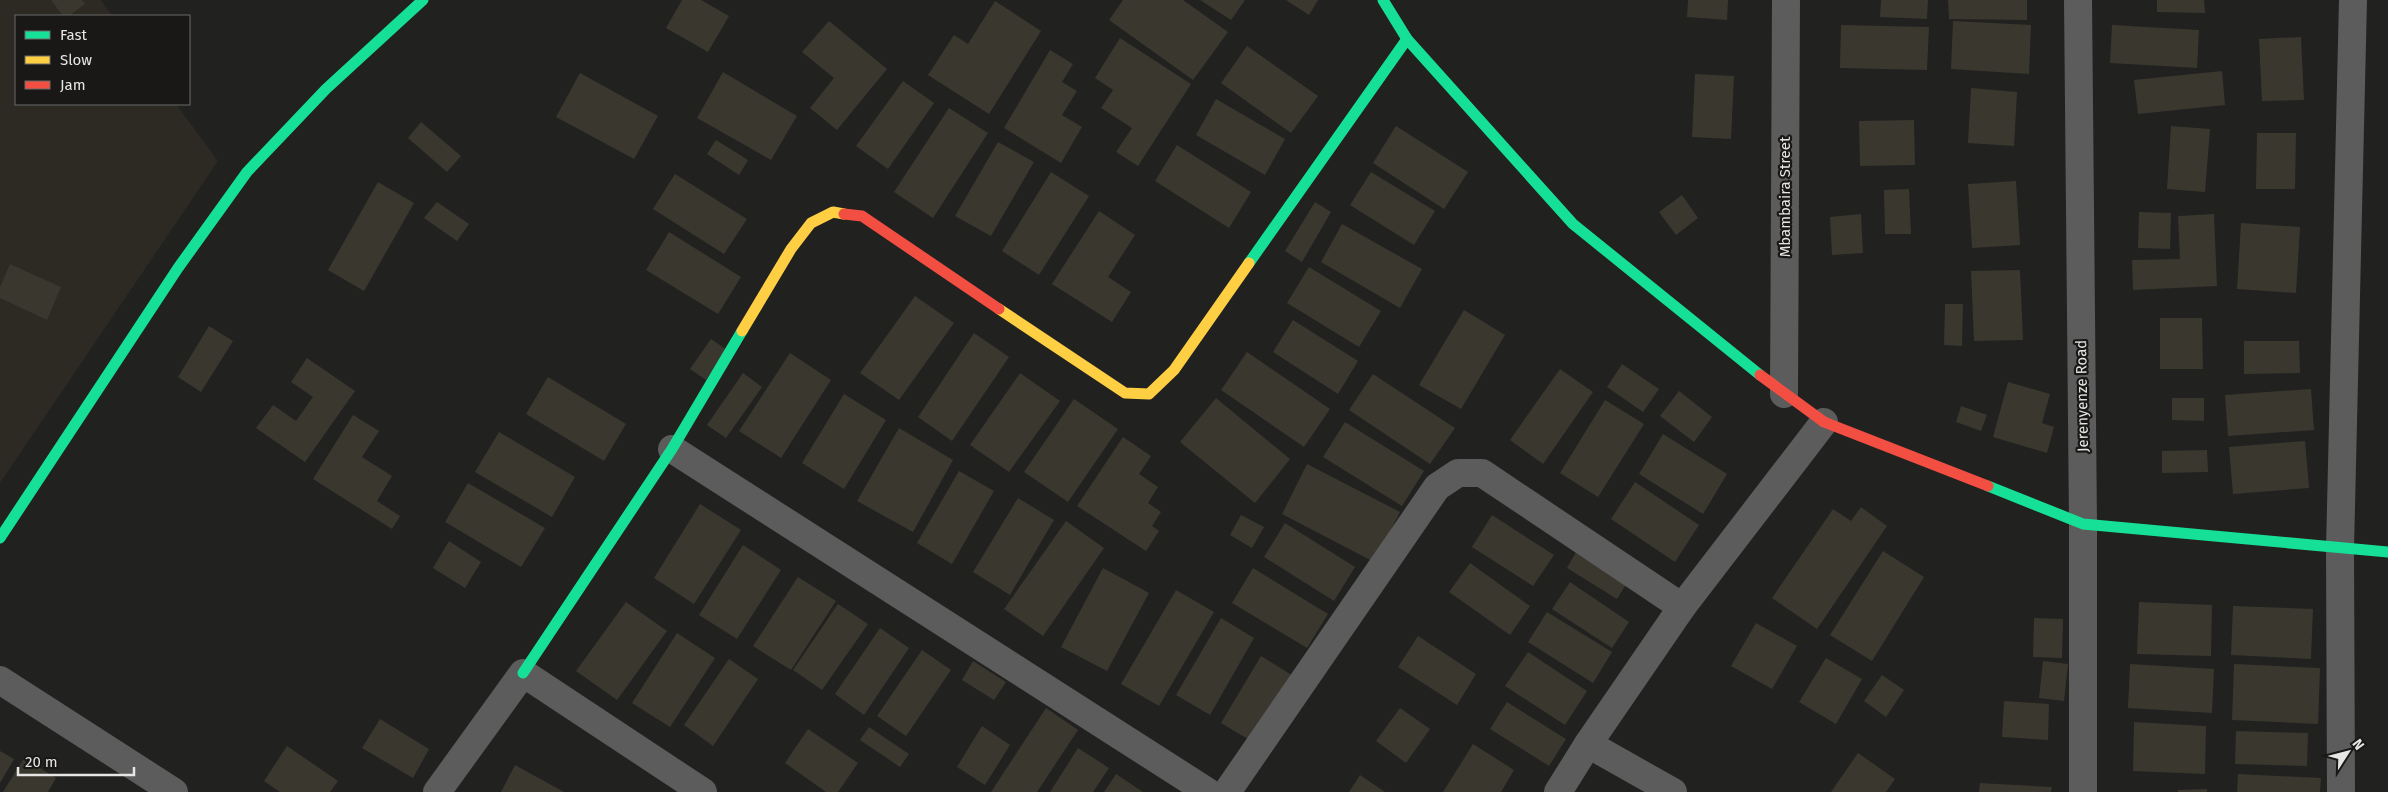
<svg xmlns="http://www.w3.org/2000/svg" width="2388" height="792" font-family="'Fira Sans',sans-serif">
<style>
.built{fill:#2d2923}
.building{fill:#3a372e}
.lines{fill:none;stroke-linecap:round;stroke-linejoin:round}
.street{stroke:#5c5c5c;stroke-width:28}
.fast{stroke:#16e098;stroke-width:11}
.slow{stroke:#ffcf43;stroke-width:11}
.jam{stroke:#f24e42;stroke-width:11}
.labels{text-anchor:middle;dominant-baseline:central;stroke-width:4.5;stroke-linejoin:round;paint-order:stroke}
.street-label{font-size:15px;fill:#e6e6e4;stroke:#191816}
</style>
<rect width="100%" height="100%" fill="#212120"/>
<!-- built -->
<polygon class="built" points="0,0 101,0 112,16 16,16 16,104 176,104 218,161 0,483"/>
<!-- building -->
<g class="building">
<polygon points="51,0 82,0 85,4 69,16 63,16"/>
<polygon points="682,0 701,0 729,16 708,52 666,28"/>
<polygon points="1123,0 1183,0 1228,32 1193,80 1109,20"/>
<polygon points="1200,0 1245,0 1231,20"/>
<polygon points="1286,0 1318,0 1309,15"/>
<polygon points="1688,0 1728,0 1727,20 1687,17"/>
<polygon points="1881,0 1928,0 1927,19 1880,17"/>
<polygon points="1948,0 2027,0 2027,20 1949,19"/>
<polygon points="2157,0 2204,0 2205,13 2157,12"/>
<polygon points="995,1 1041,31 989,114 928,75 954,35 968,44"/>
<polygon points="829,21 887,69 837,130 810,108 834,78 802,52"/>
<polygon points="1953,21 2031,25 2029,74 1951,69"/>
<polygon points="1841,25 1929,27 1927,70 1840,68"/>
<polygon points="2112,25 2199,30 2197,68 2110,63"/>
<polygon points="2301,37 2304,100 2262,101 2259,39"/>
<polygon points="1120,38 1191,84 1138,166 1116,152 1132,128 1101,108 1113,90 1095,78"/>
<polygon points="1247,46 1318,96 1291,133 1221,83"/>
<polygon points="1050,50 1073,64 1062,82 1077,91 1062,115 1082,127 1061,163 1004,128"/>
<polygon points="2222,71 2225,105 2138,114 2134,80"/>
<polygon points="723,72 797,116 771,160 697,118"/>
<polygon points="580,73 658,116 634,159 556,117"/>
<polygon points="1695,74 1734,76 1731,139 1692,137"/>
<polygon points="903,81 934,103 888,169 856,146"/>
<polygon points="1971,88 2017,92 2014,146 1968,143"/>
<polygon points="1216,99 1285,139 1265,175 1196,135"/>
<polygon points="949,108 988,133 933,218 894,192"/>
<polygon points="1914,120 1915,165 1860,166 1859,121"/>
<polygon points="421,122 461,156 447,172 408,138"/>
<polygon points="1396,126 1468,172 1444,209 1373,163"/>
<polygon points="2171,126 2210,129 2205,192 2167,189"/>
<polygon points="2257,133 2296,133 2295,189 2256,189"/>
<polygon points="716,140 748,160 739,175 707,154"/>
<polygon points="998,142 1034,162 991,236 955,216"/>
<polygon points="1177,145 1251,192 1229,228 1155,181"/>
<polygon points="1051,172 1089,196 1039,275 1002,251"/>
<polygon points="1371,172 1435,211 1414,245 1350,205"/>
<polygon points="675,174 747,219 724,254 653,209"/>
<polygon points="2016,181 2020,245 1972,248 1968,184"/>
<polygon points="378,182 414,203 364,291 328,270"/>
<polygon points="1909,189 1911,234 1885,234 1884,190"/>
<polygon points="1682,195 1698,218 1676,235 1659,212"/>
<polygon points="437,202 469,224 457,241 424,218"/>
<polygon points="1315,202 1331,212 1302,262 1285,251"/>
<polygon points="1099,211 1135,235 1108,277 1131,292 1112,322 1052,284"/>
<polygon points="2139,212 2171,213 2170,249 2138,248"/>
<polygon points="1861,214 1863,253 1832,255 1830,217"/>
<polygon points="2214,214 2217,286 2133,290 2132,260 2180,259 2178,216"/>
<polygon points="2241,223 2300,227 2296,293 2237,289"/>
<polygon points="1342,224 1422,269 1400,308 1321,262"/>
<polygon points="669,232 741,277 718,314 646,270"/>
<polygon points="10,264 61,287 47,320 0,298 0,287"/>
<polygon points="1309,267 1381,311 1359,347 1287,303"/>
<polygon points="2020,270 2023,340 1974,341 1971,271"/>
<polygon points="915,296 954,323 899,400 860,373"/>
<polygon points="1945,304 1963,304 1962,346 1944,345"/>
<polygon points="1464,310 1505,335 1461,409 1419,385"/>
<polygon points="2160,318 2202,318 2203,369 2160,369"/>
<polygon points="1293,320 1358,361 1338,394 1273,352"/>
<polygon points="209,326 233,341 201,392 178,377"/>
<polygon points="974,333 1009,357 952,441 918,417"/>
<polygon points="711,339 727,350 706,380 690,369"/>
<polygon points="2244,341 2299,341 2300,373 2244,374"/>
<polygon points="1247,352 1330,409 1304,447 1221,390"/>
<polygon points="790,353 831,380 781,458 739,431"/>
<polygon points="307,358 355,391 305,462 256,428 273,405 296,421 313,397 291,382"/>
<polygon points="1622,364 1659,389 1643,412 1607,387"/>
<polygon points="1560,369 1593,392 1543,464 1510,440"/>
<polygon points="743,373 762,387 726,438 707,425"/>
<polygon points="1020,373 1060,401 1009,472 970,445"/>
<polygon points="1373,374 1455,428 1430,464 1349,410"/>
<polygon points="548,377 626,424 604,461 526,414"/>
<polygon points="2008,382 2050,394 2042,423 2054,427 2047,453 1993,437"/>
<polygon points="2311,389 2314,430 2228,436 2225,395"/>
<polygon points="1679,391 1712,417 1694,442 1660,416"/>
<polygon points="844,394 886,420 844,489 802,463"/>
<polygon points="1216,398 1290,459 1255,503 1180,442"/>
<polygon points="2172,398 2204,398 2204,421 2172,420"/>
<polygon points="1074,399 1118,429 1068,502 1024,472"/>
<polygon points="1605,400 1644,424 1598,497 1560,473"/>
<polygon points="1961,406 1987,415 1981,431 1956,422"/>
<polygon points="353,415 379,431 362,457 392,476 377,501 400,516 392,529 313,479"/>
<polygon points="1345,422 1424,471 1402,506 1323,457"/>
<polygon points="899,428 953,460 913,532 857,501"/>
<polygon points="499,432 575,477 552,517 475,472"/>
<polygon points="1663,434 1727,474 1703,514 1639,474"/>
<polygon points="1123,437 1151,456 1139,474 1158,487 1148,503 1161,512 1152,526 1159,531 1146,551 1077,506"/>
<polygon points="2305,441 2309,488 2233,494 2229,447"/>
<polygon points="2207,450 2208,472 2162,473 2162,451"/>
<polygon points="1307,464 1400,512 1374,562 1282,514"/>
<polygon points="959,471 994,491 952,564 917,543"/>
<polygon points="1635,482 1699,525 1675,562 1611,519"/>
<polygon points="468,483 545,528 521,567 445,522"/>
<polygon points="1018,498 1054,520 1010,595 973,572"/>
<polygon points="700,504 741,530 694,604 654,578"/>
<polygon points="1861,507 1887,526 1817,629 1772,598 1833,509 1851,521"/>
<polygon points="1241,515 1264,527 1252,548 1230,535"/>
<polygon points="1492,515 1554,555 1533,586 1472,547"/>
<polygon points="1066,521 1104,548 1043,636 1004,609"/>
<polygon points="1285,523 1355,567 1334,601 1264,557"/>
<polygon points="449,541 481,562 465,588 433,568"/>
<polygon points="743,545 781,570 737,639 699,615"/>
<polygon points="1579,547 1630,578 1617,599 1567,568"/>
<polygon points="1883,551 1924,577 1872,661 1830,635"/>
<polygon points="1470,563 1530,606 1510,635 1449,592"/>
<polygon points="1103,568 1149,593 1107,671 1061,647"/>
<polygon points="1253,568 1328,614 1307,648 1232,603"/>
<polygon points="798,577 836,601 791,670 753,646"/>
<polygon points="1570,582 1629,622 1612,648 1552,609"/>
<polygon points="1176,590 1214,612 1159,706 1121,684"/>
<polygon points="626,602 667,631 617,700 576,671"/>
<polygon points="2139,602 2212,605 2211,656 2137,654"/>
<polygon points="838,604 868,624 822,690 793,670"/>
<polygon points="2233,606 2313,609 2311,659 2231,655"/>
<polygon points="1547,612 1612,652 1593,683 1528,642"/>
<polygon points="1221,618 1254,638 1210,715 1176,695"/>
<polygon points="2034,618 2063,619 2062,658 2033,657"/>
<polygon points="1756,623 1797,646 1772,689 1731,666"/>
<polygon points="880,628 909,648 864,715 835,694"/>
<polygon points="677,633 715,658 670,727 632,703"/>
<polygon points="1418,636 1476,674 1457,705 1398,667"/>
<polygon points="922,650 951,670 906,736 877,716"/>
<polygon points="1528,652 1587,691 1565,725 1505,686"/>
<polygon points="1261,656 1298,679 1258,745 1221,723"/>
<polygon points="1826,658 1862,679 1836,724 1799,702"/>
<polygon points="729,659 758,679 713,746 684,725"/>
<polygon points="973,661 1006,682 994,700 962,680"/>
<polygon points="2043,661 2068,664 2064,701 2039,698"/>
<polygon points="2130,664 2214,669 2212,713 2128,708"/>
<polygon points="2234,664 2320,668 2318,724 2232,720"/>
<polygon points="1882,675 1904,690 1886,717 1864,701"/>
<polygon points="2004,701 2049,704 2048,740 2002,737"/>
<polygon points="1507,702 1566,739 1549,766 1490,729"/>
<polygon points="1046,708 1078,730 1037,792 991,792"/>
<polygon points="1400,708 1430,729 1406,763 1376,741"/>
<polygon points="380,719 429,749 413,778 362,748"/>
<polygon points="2134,722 2206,726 2205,774 2133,771"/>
<polygon points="982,726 1010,745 985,785 957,767"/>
<polygon points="869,727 909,754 900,767 860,740"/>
<polygon points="808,729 858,763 838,792 826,792 785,763"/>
<polygon points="2236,731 2308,733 2307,766 2235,764"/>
<polygon points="1473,744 1514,770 1501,792 1443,792"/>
<polygon points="287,746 338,781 330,792 280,792 264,781"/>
<polygon points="1078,748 1109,768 1093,792 1050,792"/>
<polygon points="0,751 14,759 0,783"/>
<polygon points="1858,753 1895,779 1886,792 1831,792"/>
<polygon points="24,758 56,778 48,792 3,792"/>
<polygon points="515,765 564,792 501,792"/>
<polygon points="1116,774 1143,792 1104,792"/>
<polygon points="2238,774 2321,778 2320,792 2237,792"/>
<polygon points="1360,775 1385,792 1349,792"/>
<polygon points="1980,783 2052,787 2051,792 1979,792"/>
<polygon points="2207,789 2207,792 2178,792 2178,790"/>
</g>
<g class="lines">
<!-- street -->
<g class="street">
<polyline points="2078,0 2083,524 2083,792"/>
<polyline points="1784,394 1786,0"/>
<polyline points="672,449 1208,792"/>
<polyline points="0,680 174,792"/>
<polyline points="1588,744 1673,792"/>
<polyline points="437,792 523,673 703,792"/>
<polyline points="1227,792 1437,487 1458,473 1482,473 1682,607"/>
<polyline points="1558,792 1588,744 1682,607 1824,422"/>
<polyline points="2341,792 2340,549 2353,0"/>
</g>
<!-- fast -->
<g class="fast">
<polyline points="1383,0 1407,39 1573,224 1760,375"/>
<polyline points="1249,263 1407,39"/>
<polyline points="1988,486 2083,524 2388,552"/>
<polyline points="0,538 178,268 247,172 326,89 423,0"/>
<polyline points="523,673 672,449 742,331"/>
</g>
<!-- slow -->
<g class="slow">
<polyline points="999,309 1125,393 1149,394 1174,370 1249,263"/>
<polyline points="742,331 791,249 811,223 833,212 844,214"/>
</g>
<!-- jam -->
<g class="jam">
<polyline points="844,214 862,216 999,309"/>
<polyline points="1760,375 1824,422 1988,486"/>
</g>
</g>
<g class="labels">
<!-- street labels -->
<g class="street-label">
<text transform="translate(1785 197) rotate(-90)">Mbambaira Street</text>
<text transform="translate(2082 396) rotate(-91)">Jerenyenze Road</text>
</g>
</g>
<!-- legend -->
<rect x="15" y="15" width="175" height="90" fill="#191816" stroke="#6b6a68"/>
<rect x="25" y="31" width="25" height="8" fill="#16e098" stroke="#6b6a68"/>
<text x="60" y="40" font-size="15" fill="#e6e6e4">Fast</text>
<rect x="25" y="56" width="25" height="8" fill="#ffcf43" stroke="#6b6a68"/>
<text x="60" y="65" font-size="15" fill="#e6e6e4">Slow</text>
<rect x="25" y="81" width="25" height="8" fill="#f24e42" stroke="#6b6a68"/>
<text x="60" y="90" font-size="15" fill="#e6e6e4">Jam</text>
<!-- north arrow -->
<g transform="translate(2348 752) rotate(54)" stroke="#191816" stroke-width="4" paint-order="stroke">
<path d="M0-4L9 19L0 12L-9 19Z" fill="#e6e6e4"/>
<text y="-8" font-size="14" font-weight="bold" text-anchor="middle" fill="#e6e6e4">N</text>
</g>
<!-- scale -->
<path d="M18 767v8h116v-8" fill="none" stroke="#e6e6e4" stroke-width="2.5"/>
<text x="25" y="767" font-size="15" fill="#e6e6e4" stroke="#191816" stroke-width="4" paint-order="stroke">20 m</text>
</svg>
